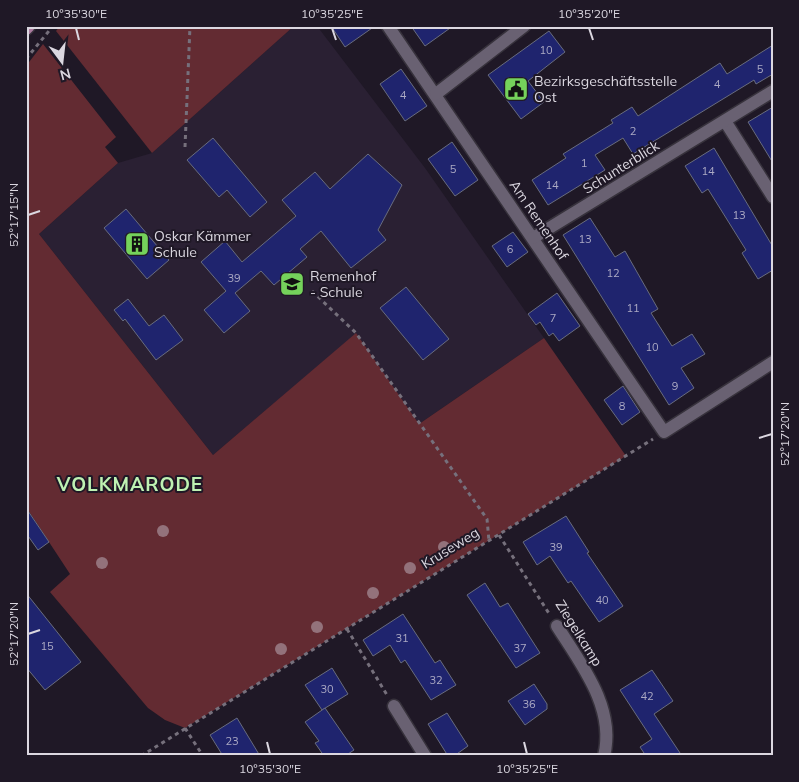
<svg xmlns="http://www.w3.org/2000/svg" width="799" height="782" font-family="Mulish,sans-serif">
<style>
.built{fill:#2a2033}
.green{fill:#632b32}
.building{fill:#1f246e;stroke:#686c7e}
.lines{fill:none;stroke-linecap:round;stroke-linejoin:round}
.minor-casing{stroke:#37323c;stroke-width:15}
.major-casing{stroke:#37323c;stroke-width:15}
.path{stroke:#76707c;stroke-width:3;stroke-dasharray:4 4;stroke-linecap:butt}
.minor{stroke:#696172;stroke-width:12}
.major{stroke:#ac7ca0;stroke-width:12}
.tree{fill:#93727b}
.ticks{fill:none;stroke:#dbd7e0;stroke-width:2}
.labels{text-anchor:middle;dominant-baseline:central;stroke-width:4;stroke-linejoin:round;paint-order:stroke}
.number-label{font-size:11px;fill:#acaac4}
.poi-label{font-size:14px;fill:#dbd7e0;stroke:#1f1826;text-anchor:start}
.street-label{font-size:14px;fill:#dbd7e0;stroke:#1f1826}
.district-label{font-size:19px;font-weight:bold;letter-spacing:1px;fill:#bff2b2;stroke:#1f1826}
.neatline{fill:none;stroke:#dbd7e0;stroke-width:2}
.ticks-label{font-size:12px;text-anchor:middle;fill:#dbd7e0}
</style>
<rect width="100%" height="100%" fill="#1f1826"/>
<!-- built -->
<polygon class="built" points="294,26 317,26 425,168 544,338 419,424 356,334 213,455 39,234 118,163 152,153"/>
<!-- green -->
<g class="green">
<polygon points="60,26 294,26 152,153 56,31"/>
<polygon points="43,44 116,137 105,147 118,163 39,234 213,455 356,333 419,424 544,338 626,456 185,728 165,720 148,708 50,592 70,574 26,507 26,66"/>
</g>
<!-- building -->
<g class="building">
<polygon points="331,26 375,26 345,47"/>
<polygon points="411,26 453,26 425,46"/>
<polygon points="549,31 565,52 528,81 544,102 521,119 488,75"/>
<polygon points="773,45 773,74 756,84 754,80 633,154 623,138 595,155 605,170 548,205 532,180 566,158 563,154 613,123 611,120 632,107 638,116 720,63 727,74"/>
<polygon points="401,69 427,106 405,121 380,84"/>
<polygon points="773,107 773,163 748,122"/>
<polygon points="213,138 267,202 250,217 227,190 219,197 187,160"/>
<polygon points="452,142 478,180 455,196 428,159"/>
<polygon points="714,148 773,247 773,270 758,279 742,253 746,250 708,189 702,193 685,166"/>
<polygon points="368,154 402,185 378,230 386,240 351,268 321,231 300,249 307,257 274,285 261,271 235,293 250,311 224,333 204,310 226,291 201,262 225,241 242,262 296,216 282,200 315,172 330,189"/>
<polygon points="126,209 169,260 147,279 104,228"/>
<polygon points="590,218 615,257 625,251 658,309 651,313 672,346 692,334 705,354 681,368 694,388 669,405 563,235"/>
<polygon points="513,232 528,252 507,267 492,246"/>
<polygon points="406,287 449,339 423,360 380,308"/>
<polygon points="557,293 580,326 559,341 553,333 549,336 540,322 536,325 528,314"/>
<polygon points="128,299 149,326 164,315 183,340 156,360 125,319 123,321 114,310"/>
<polygon points="623,386 640,412 622,425 604,400"/>
<polygon points="26,508 49,542 38,550 26,533"/>
<polygon points="566,516 589,552 587,553 623,606 599,622 571,581 568,583 550,556 537,565 523,542"/>
<polygon points="485,583 500,607 508,603 540,653 516,668 467,595"/>
<polygon points="26,593 81,662 45,690 26,667"/>
<polygon points="403,614 435,663 440,660 456,685 431,700 405,660 401,663 390,645 373,656 363,640"/>
<polygon points="332,668 348,694 322,710 305,685"/>
<polygon points="652,670 673,701 654,714 682,756 646,756 640,747 652,739 620,690"/>
<polygon points="534,684 547,704 547,709 525,725 508,701"/>
<polygon points="325,708 354,750 345,756 324,756 315,743 319,741 305,722"/>
<polygon points="447,713 468,746 454,756 448,756 428,724"/>
<polygon points="237,718 260,756 223,756 210,735"/>
</g>
<g class="lines">
<defs>
<g id="minor">
<polyline points="388,26 664,432 773,362"/>
<polyline points="436,94 524,26"/>
<polyline points="725,121 773,197"/>
<polyline points="533,238 773,91"/>
<path d="M557,626C581,664 616,708 604,756"/>
<polyline points="394,706 425,756"/>
</g>
<polyline id="major" points="26,29 29,26"/>
</defs>
<!-- minor casing -->
<use href="#minor" class="minor-casing"/>
<!-- major casing -->
<use href="#major" class="major-casing"/>
<!-- path -->
<g class="path">
<polyline points="26,59 53,26"/>
<polyline points="185,147 190,26"/>
<polyline points="312,291 356,333 487,519 489,541"/>
<polyline points="499,535 550,615"/>
<polyline points="347,629 387,695"/>
<polyline points="185,728 203,756"/>
<polyline points="141,756 653,439"/>
</g>
<!-- minor -->
<use href="#minor" class="minor"/>
<!-- major -->
<use href="#major" class="major"/>
</g>
<!-- trees -->
<g class="tree">
<circle cx="163" cy="531" r="6"/>
<circle cx="444" cy="547" r="6"/>
<circle cx="102" cy="563" r="6"/>
<circle cx="410" cy="568" r="6"/>
<circle cx="373" cy="593" r="6"/>
<circle cx="317" cy="627" r="6"/>
<circle cx="281" cy="649" r="6"/>
</g>
<!-- ticks -->
<path class="ticks" d="M76,28L79,40M332,28L336,40M589,28L593,40M28,215L40,211M759,438L772,434M28,634L40,630M267,742L270,754M524,742L527,754"/>
<!-- icons -->
<defs>
<symbol id="civic-square" viewBox="-11 -11 22 22"><rect x="-9" y="-9" width="18" height="18" rx="4" fill="#75d25b" stroke="#1f1826"/><path d="M-.6-6.5H3V-4.5H.6V-3L4-1V1h2V6H-6V1h2V-1L-.6-3ZM-1.2 2.5V6h2.4V2.5Z" fill="#111"/></symbol>
<symbol id="building-square" viewBox="-11 -11 22 22"><rect x="-9" y="-9" width="18" height="18" rx="4" fill="#75d25b" stroke="#1f1826"/><path d="M-4-6H4V6H1V3H-1V6H-4ZM-2.5-4.3h1.7v1.8h-1.7ZM.8-4.3h1.7v1.8H.8ZM-2.5-1h1.7V.8h-1.7ZM.8-1h1.7V.8H.8Z" fill="#111"/></symbol>
<symbol id="school-square" viewBox="-11 -11 22 22"><rect x="-9" y="-9" width="18" height="18" rx="4" fill="#75d25b" stroke="#1f1826"/><path d="M0-5L7-2L0 1L-7-2ZM-4 1L0 2.5L4 1V4Q0 6-4 4Z" fill="#111"/></symbol>
</defs>
<g fill-rule="evenodd">
<use href="#civic-square" x="502" y="75" width="28" height="28"/>
<use href="#building-square" x="123" y="230" width="28" height="28"/>
<use href="#school-square" x="278" y="270" width="28" height="28"/>
</g>
<g class="labels">
<!-- number labels -->
<g class="number-label">
<text x="546" y="50">10</text>
<text x="760" y="69">5</text>
<text x="717" y="84">4</text>
<text x="403" y="95">4</text>
<text x="633" y="131">2</text>
<text x="584" y="163">1</text>
<text x="453" y="169">5</text>
<text x="708" y="171">14</text>
<text x="552" y="185">14</text>
<text x="739" y="215">13</text>
<text x="585" y="239">13</text>
<text x="510" y="249">6</text>
<text x="613" y="273">12</text>
<text x="234" y="278">39</text>
<text x="633" y="308">11</text>
<text x="553" y="318">7</text>
<text x="652" y="347">10</text>
<text x="675" y="386">9</text>
<text x="622" y="406">8</text>
<text x="556" y="547">39</text>
<text x="602" y="600">40</text>
<text x="402" y="638">31</text>
<text x="47" y="646">15</text>
<text x="520" y="648">37</text>
<text x="436" y="680">32</text>
<text x="327" y="689">30</text>
<text x="647" y="696">42</text>
<text x="529" y="704">36</text>
<text x="232" y="741">23</text>
</g>
<!-- poi labels -->
<g class="poi-label">
<text x="534" y="81">Bezirksgeschäftsstelle<tspan x="534" dy="16">Ost</tspan></text>
<text x="154" y="236">Oskar Kämmer<tspan x="154" dy="16">Schule</tspan></text>
<text x="310" y="276">Remenhof<tspan x="310" dy="16">- Schule</tspan></text>
</g>
<!-- street labels -->
<g class="street-label">
<text transform="translate(621 167) rotate(-32)">Schunterblick</text>
<text transform="translate(539 220) rotate(56)">Am Remenhof</text>
<text transform="translate(450 548) rotate(-32)">Kruseweg</text>
<text transform="translate(579 633) rotate(58)">Ziegelkamp</text>
</g>
<!-- district labels -->
<g class="district-label">
<text x="130" y="484">VOLKMARODE</text>
</g>
</g>
<!-- border -->
<rect width="799" height="782" fill="none" stroke="#1f1826" stroke-width="55"/>
<!-- north arrow -->
<g transform="translate(62 62) rotate(165)" stroke="#1f1826" stroke-width="4" paint-order="stroke">
<path d="M0-4L9 19L0 12L-9 19Z" fill="#dbd7e0"/>
<text y="-8" font-size="14" font-weight="bold" text-anchor="middle" fill="#dbd7e0">N</text>
</g>
<rect x="28" y="28" width="744" height="726" class="neatline"/>
<g class="ticks-label">
<text x="76" y="18">10°35'30"E</text>
<text x="332" y="18">10°35'25"E</text>
<text x="589" y="18">10°35'20"E</text>
<text transform="translate(14 215) rotate(-90)" y="4">52°17'15"N</text>
<text transform="translate(785 434) rotate(-90)" y="4">52°17'20"N</text>
<text transform="translate(14 634) rotate(-90)" y="4">52°17'20"N</text>
<text x="270" y="773">10°35'30"E</text>
<text x="527" y="773">10°35'25"E</text>
</g>
</svg>
